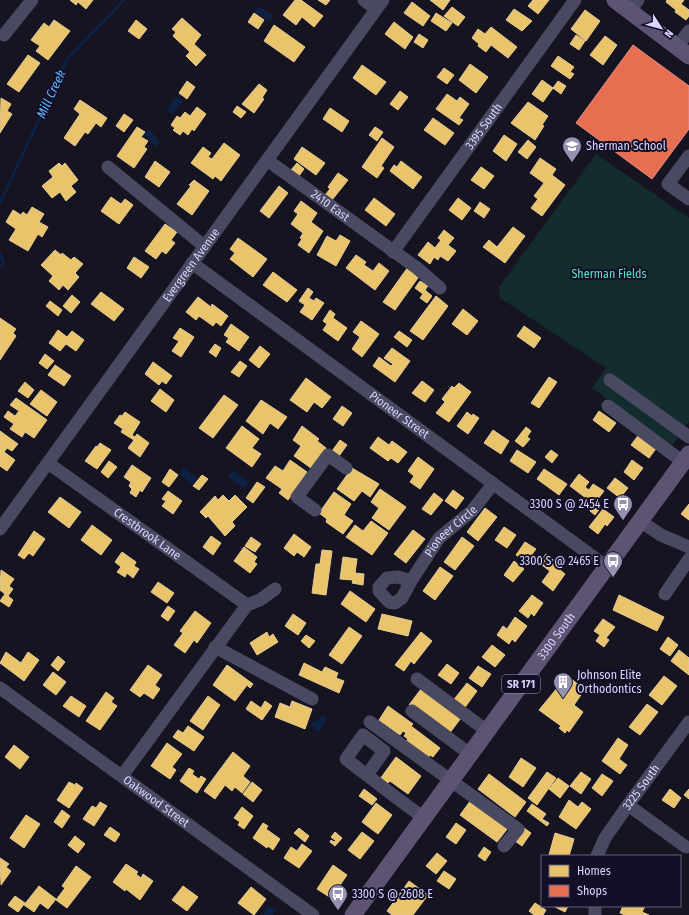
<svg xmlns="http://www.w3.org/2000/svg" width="689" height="915" font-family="'Fira Sans Condensed',sans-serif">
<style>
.green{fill:#132c2d}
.water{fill:#0d2144}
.homes{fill:#e9c46a;stroke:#e4c997}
.shops{fill:#e76f51;stroke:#e38d85}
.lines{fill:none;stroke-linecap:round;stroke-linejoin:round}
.stream{stroke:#0d2144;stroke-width:3}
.minor{stroke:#4a4962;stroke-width:13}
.major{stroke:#5e5373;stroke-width:17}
.labels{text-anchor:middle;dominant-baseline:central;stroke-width:4;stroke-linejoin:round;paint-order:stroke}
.shield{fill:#130f26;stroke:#9e99be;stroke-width:1}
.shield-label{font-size:11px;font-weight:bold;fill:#d9d4ff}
.street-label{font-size:12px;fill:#d9d4ff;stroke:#130f26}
.poi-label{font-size:12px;fill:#d9d4ff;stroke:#130f26;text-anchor:start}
.park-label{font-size:12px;fill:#5fe0c0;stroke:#130f26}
.water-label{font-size:13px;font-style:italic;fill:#62b6ff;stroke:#130f26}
</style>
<rect width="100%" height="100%" fill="#161421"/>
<!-- green -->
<polygon class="green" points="596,154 689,218 689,422 672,446 592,388 606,368 500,298 499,287"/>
<!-- water -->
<g class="water">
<polygon points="259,6 273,16 269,21 255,12"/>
<polygon points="177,96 183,101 173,114 166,110"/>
<polygon points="149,129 160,142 155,147 144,134"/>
<polygon points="184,468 197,477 192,484 179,474"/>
<polygon points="233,471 249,482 244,489 228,477"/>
<polygon points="322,714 327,718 318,732 311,725 312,722 318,720"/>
<polygon points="267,906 276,909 273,915 264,915"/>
</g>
<!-- homes -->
<g class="homes">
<polygon points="70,0 93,0 86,9 78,2 76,5"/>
<polygon points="295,0 301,0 323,16 314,27 302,17 296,25 283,15"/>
<polygon points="318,0 330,0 326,5"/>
<polygon points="430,0 450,0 443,10"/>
<polygon points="533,0 549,0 538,14 528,6"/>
<polygon points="667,0 684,0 681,4 689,10 689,16 686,20 675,12 676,10 666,2"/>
<polygon points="412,2 430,16 423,26 404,13"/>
<polygon points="452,7 465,17 458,26 444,16"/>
<polygon points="514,9 532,21 522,31 506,20"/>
<polygon points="585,10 600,21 586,41 571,29"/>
<polygon points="254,13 264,20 258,29 248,22"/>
<polygon points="436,13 452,23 446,31 431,21"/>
<polygon points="182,18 201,35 194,44 206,55 196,66 186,56 190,52 173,36 176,32 172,29"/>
<polygon points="54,20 70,31 48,60 36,51 40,46 31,40 44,23 49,27"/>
<polygon points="136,20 147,29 139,39 128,31"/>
<polygon points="394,22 413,37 405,49 385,34"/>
<polygon points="274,25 305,47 294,62 264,41"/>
<polygon points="491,27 517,47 508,58 491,45 486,52 478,46 479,44 472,38 478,29 485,34"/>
<polygon points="419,34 428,40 423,48 414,42"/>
<polygon points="576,35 585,41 579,50 570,44"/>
<polygon points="605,36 617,45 603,65 590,55"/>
<polygon points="28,55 40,63 19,92 7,84"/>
<polygon points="558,56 574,67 570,72 574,74 570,79 551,66"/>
<polygon points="470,64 488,77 476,93 459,80"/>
<polygon points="362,65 386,82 376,95 353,78"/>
<polygon points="444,68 454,75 447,84 437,77"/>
<polygon points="542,80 553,88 543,102 532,94"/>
<polygon points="187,81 195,87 187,99 179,93"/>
<polygon points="558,81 566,86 561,94 553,88"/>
<polygon points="259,84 267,90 262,98 264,99 254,113 242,104"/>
<polygon points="400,91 408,97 398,110 390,104"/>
<polygon points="447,94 457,101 460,97 469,104 459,118 463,120 459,125 436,109"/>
<polygon points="1,98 11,104 7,111 12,114 0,133"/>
<polygon points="80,100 107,118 101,127 96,123 88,134 85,132 75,146 64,138 80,114 74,109"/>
<polygon points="528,102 548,116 542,125 544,126 535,140 511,123"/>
<polygon points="237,106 246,112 241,118 233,112"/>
<polygon points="197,107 206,114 194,131 192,129 188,135 183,131 180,135 173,130 175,128 171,125 177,116 180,118 185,112 190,116"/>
<polygon points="330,108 349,121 342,132 323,119"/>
<polygon points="124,114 133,120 124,132 116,126"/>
<polygon points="433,118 454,133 445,145 424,130"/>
<polygon points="137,127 145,132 141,137 148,141 144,147 147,149 134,168 117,156"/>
<polygon points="375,127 383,132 377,141 369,135"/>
<polygon points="504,135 517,144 506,161 493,151"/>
<polygon points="382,138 394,147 381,166 384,168 377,178 362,167"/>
<polygon points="528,140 536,147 527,159 518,152"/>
<polygon points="224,143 240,155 221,181 215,176 213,179 191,163 203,147 211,153 208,157 212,159"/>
<polygon points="302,147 325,163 316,175 294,159"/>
<polygon points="540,158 556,169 552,175 565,185 542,216 531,208 538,199 534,196 544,183 530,173"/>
<polygon points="155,161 170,172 159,187 145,177"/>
<polygon points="401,161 422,177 413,189 390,171 394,165 397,167"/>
<polygon points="59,163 62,166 65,163 78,180 71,186 76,192 66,201 60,192 52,198 42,186 53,177 49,171"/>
<polygon points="297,163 304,169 299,176 291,170"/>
<polygon points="481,167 494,176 484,189 471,180"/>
<polygon points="338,173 348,180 332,200 325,195 330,189 328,187"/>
<polygon points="194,180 209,191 192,215 177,204 191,186 189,185"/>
<polygon points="279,186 288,193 269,218 260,211"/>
<polygon points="111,197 121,204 125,199 133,205 119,224 101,211"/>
<polygon points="374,198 395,214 386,226 365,210"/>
<polygon points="458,198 471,208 462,220 449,210"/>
<polygon points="301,201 317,213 311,222 323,231 309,253 298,245 302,239 300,238 303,233 291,224 298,214 294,211"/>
<polygon points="480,202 490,209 484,218 474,211"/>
<polygon points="32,207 44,214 39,222 48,227 42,237 38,234 28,251 9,240 16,229 6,222 13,210 21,215 23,212 27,215"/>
<polygon points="165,224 177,232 171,240 175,243 166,254 162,251 156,259 145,251"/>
<polygon points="513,227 525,236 505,263 483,247 489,240 497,247"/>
<polygon points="444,230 454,238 448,245 456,251 448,261 440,256 438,260 434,257 430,264 418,255 428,242 435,248 441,240 438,238"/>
<polygon points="340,235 350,241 336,266 317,255 327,236 336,241"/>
<polygon points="238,238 267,259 253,277 230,259 235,253 230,249"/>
<polygon points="55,250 61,255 62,253 71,260 74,257 83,264 75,273 79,277 68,290 63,285 59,290 49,281 53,276 41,265"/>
<polygon points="356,255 366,262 364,265 373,271 379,263 389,271 375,290 346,268"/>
<polygon points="134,257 149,267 141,278 127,268"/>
<polygon points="408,267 420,275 395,310 383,302"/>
<polygon points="273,272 297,290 287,302 263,285"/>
<polygon points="420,281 428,286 425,290 432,296 427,303 420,298 423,294 415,288"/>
<polygon points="308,288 313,292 309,298 314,301 316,298 324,303 312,320 300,312 305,305 299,301"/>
<polygon points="101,292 124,309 114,321 91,304"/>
<polygon points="72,295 80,302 71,313 63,306"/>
<polygon points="436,296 448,306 423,340 410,331"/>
<polygon points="198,297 211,307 212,304 228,316 221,326 216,322 213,326 199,316 196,320 186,312"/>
<polygon points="50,301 62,310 58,316 46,306"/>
<polygon points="463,309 478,321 467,335 452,324"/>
<polygon points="330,310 335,314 333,318 347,328 338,341 323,330 327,324 323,321"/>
<polygon points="0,318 16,329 13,333 16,336 0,360"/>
<polygon points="361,321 379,334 362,357 352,349 360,337 353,332"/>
<polygon points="231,324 249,337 239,351 226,342 229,338 224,335"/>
<polygon points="524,326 541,338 534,348 517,336"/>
<polygon points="180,328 194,337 181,357 172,351 179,341 173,338"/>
<polygon points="58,330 67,337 72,331 84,340 76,351 66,344 60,351 49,343"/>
<polygon points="399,331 412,340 407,347 394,337"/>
<polygon points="215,344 221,348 216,357 209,352"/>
<polygon points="260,346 270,354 259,368 249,360"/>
<polygon points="392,348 410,361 395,382 373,366 379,357 391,366 393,364 384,358"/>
<polygon points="45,354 54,361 47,369 39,363"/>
<polygon points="240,361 247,366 239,377 231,372"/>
<polygon points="153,362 172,376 166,384 162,381 159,385 145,374"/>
<polygon points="55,365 71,376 64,386 48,375"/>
<polygon points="549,377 557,382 539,408 531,403"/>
<polygon points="306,378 331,397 322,408 314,402 307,412 290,400"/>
<polygon points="422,381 434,390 425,402 412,393"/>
<polygon points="25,382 34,390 28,398 18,391"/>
<polygon points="459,383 471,392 449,422 436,413 445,402 442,399 452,386 454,388"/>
<polygon points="160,389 174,400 166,412 151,401"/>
<polygon points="41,390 57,402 47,416 30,404"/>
<polygon points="224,395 238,405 213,438 199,428"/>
<polygon points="16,398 47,420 34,438 25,432 22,437 10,429 14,424 4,417 8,411 15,416 19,411 10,405"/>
<polygon points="261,400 287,417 278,429 270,423 263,434 246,421"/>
<polygon points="342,406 352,413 343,426 333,419"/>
<polygon points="599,411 616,423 609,432 593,420"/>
<polygon points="125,412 140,422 132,435 135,437 137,434 149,443 140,457 128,448 134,440 121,432 123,429 114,423 120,415 122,416"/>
<polygon points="467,412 472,416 473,414 479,418 468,434 457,426"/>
<polygon points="242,426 259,439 252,448 261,454 252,467 226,448"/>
<polygon points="302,426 319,439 317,441 326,448 311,468 294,456 301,446 293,440"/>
<polygon points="526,427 531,431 527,437 530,439 523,447 515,441"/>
<polygon points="493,430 509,441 501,454 484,443"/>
<polygon points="0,431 18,444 12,451 7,448 4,452 15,460 7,471 0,466"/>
<polygon points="640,433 658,446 649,458 631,445"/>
<polygon points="378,437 389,445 392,441 407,452 398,463 391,458 388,461 370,448"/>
<polygon points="340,440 347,445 339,456 332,451"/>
<polygon points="100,443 111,450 97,469 85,461 96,446 97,447"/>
<polygon points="517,450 536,462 528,473 510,461"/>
<polygon points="551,450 558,455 552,463 545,457"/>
<polygon points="418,457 434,469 420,489 410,482 414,476 408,471"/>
<polygon points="290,460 307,472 288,500 279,493 282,489 266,478 275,466 283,471"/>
<polygon points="632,460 643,468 634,480 624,472"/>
<polygon points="109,461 117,467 108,478 101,472"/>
<polygon points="132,465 151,478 142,492 140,490 136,497 130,493 132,489 129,486 131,482 124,477"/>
<polygon points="352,468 379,484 370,497 362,491 354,501 337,489"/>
<polygon points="170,469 178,475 169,487 162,482"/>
<polygon points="544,469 567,484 559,495 537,479"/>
<polygon points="579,474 589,482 585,487 589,490 593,484 604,491 594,504 570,486"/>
<polygon points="202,475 208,479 199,490 193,486"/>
<polygon points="615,478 628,488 620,498 607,488"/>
<polygon points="257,482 265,487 253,503 246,498"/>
<polygon points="380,489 406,507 389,530 372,518 379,508 371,502"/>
<polygon points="453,490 464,498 456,509 445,501"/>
<polygon points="168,491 182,501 173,514 162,506 166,501 162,499"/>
<polygon points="334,492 351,504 344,515 353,521 343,534 326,522 327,519 319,513"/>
<polygon points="434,493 443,500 431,515 422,509"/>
<polygon points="223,495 229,501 235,495 247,507 232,522 235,526 225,536 208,516 206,518 200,512 215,496 218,500"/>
<polygon points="60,497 81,512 69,528 48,512"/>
<polygon points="596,504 601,507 595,515 590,511"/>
<polygon points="689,504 689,520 681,514"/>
<polygon points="485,508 497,517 478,541 467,532"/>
<polygon points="603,509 614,517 607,526 605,524 598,534 589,527"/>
<polygon points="371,521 388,533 372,555 346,537 355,525 363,531"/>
<polygon points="92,525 112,540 101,555 81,540"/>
<polygon points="504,527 516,535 507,548 495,540"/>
<polygon points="413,530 425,539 406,563 394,554"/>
<polygon points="34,531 45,539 33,556 29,553 24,559 18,555"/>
<polygon points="294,534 311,547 304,557 297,552 294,556 284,548"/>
<polygon points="211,536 221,543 213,555 203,547"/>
<polygon points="251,537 261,544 255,552 245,546"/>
<polygon points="462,537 474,546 455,570 444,562"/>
<polygon points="525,542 536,549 526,562 516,555"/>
<polygon points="244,547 257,557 254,562 257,564 250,573 234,561"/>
<polygon points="322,550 332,551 326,595 312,593 316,564 320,564"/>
<polygon points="122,552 136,562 134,566 139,569 133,578 127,573 125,577 117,572 121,567 115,562"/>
<polygon points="546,554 562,567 560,570 565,574 553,591 542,582 550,571 539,563"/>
<polygon points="343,557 357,559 355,573 364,574 363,585 352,583 353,580 340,579"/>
<polygon points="514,561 524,569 513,582 504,575"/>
<polygon points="440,567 453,576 435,600 423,591"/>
<polygon points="1,570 14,579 9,586 13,589 8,596 13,600 9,607 0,601 5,594 0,590"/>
<polygon points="158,582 174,593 167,603 151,592"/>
<polygon points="350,591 375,609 366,622 341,604"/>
<polygon points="532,595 543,603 534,616 531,613 528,618 519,611"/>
<polygon points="619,595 664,617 657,631 613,610"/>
<polygon points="168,606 175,611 168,621 161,616"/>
<polygon points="195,611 211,623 197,643 194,640 185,653 174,645 183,633 180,631"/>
<polygon points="293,614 306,623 298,635 285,626"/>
<polygon points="382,614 412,621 408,636 378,629"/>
<polygon points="515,617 527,626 515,642 512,639 509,644 497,635 503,626 507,629"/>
<polygon points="603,619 615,627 606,638 609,640 604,647 596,641 600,635 594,631"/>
<polygon points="349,627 362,636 342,664 329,655"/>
<polygon points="267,632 269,637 273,634 278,642 257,655 250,643"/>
<polygon points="421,632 432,641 414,664 411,661 404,671 395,665"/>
<polygon points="306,635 315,641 309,648 301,641"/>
<polygon points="668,637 678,645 670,656 660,649"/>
<polygon points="492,645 505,655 495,667 482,657"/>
<polygon points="679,650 689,658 689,675 671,661"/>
<polygon points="6,652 21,663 28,652 39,660 24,681 0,663"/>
<polygon points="58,656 65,662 58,671 51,665"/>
<polygon points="304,663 322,672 325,667 338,673 336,678 344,681 339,693 299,675"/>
<polygon points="447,664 459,673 451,684 438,675"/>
<polygon points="148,665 162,675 155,685 160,689 153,699 144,693 140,697 130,690"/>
<polygon points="227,665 253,684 250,688 247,685 235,701 213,685"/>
<polygon points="478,666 491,674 482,687 469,678"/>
<polygon points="53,672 66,682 56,695 43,685"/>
<polygon points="567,676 585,689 574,705 583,712 569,732 567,730 565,733 559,728 561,726 539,710"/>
<polygon points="664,676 677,686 662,705 649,695"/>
<polygon points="467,683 477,691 463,710 452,702"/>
<polygon points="421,689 461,718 449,734 409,705"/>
<polygon points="106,692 114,698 111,702 117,706 100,730 86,721"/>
<polygon points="71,696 86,706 79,717 63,706"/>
<polygon points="208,696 220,705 203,730 190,721"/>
<polygon points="251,701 261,708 265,701 272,706 262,720 246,709"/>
<polygon points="292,701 312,709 305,729 275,717 280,703 290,707"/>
<polygon points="647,704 658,712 640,735 629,727"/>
<polygon points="388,706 413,724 411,726 440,748 433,757 430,755 427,759 405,743 408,739 404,736 406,733 403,731 400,735 379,720"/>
<polygon points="188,726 204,737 194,751 173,737 178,730 183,733"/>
<polygon points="618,738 628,745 619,759 627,765 620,774 602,761"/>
<polygon points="167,743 182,754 172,767 176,770 170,779 151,766"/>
<polygon points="14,745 29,757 20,769 5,757"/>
<polygon points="233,752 250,766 243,776 250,782 242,793 235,787 232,791 225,785 215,799 204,791"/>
<polygon points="396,757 421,776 408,794 390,781 387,784 380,779"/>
<polygon points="521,758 536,768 523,787 509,777"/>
<polygon points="189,768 194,771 192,774 199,779 201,776 206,779 197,793 180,781"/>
<polygon points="547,772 556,778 537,805 528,798"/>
<polygon points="581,772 591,779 581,794 570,786"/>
<polygon points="489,774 526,802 515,817 478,789"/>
<polygon points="602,774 613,781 602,796 592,788"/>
<polygon points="558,778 569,786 560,798 549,789"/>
<polygon points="69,782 75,785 76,783 83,788 69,808 57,800"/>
<polygon points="252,782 262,790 253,802 243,794"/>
<polygon points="364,789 377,799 372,805 359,796"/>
<polygon points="670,789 681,798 674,808 662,800"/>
<polygon points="689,789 689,799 684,795"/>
<polygon points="471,800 508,828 497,842 460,815"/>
<polygon points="569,800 578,807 582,802 591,809 576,829 559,817"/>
<polygon points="100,802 107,806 94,826 83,819 92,806 96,808"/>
<polygon points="376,803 392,815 378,834 362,822"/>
<polygon points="532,804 546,814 542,819 549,823 547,826 527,811"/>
<polygon points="242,807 253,816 244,829 238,825 240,822 234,818"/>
<polygon points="62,810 70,816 62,828 54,822"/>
<polygon points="26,815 40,824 24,848 10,838"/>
<polygon points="263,823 268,826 266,829 280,839 273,850 268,846 267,848 253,838"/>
<polygon points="456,823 466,830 456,844 446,837"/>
<polygon points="110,827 120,834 115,842 104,835"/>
<polygon points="299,828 309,836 305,842 294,833"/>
<polygon points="524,828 531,833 522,846 515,841"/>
<polygon points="335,832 342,838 335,846 330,842 331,840 334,842 336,841 331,837"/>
<polygon points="362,832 374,841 360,859 348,850"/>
<polygon points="555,833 574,839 569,856 549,855"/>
<polygon points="75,836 85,844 78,853 68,845"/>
<polygon points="302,844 312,851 299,868 284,858 291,847 297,851"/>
<polygon points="484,847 491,852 485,861 478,856"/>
<polygon points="437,853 447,861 436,874 426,866"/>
<polygon points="0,858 9,864 6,867 11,871 1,885"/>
<polygon points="126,864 138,872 136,874 141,878 143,874 153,881 140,900 126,889 125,891 113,882"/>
<polygon points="333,865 347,875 331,898 317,889"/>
<polygon points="76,866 91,877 67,908 56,900 65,888 62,886"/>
<polygon points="444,871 456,879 449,889 437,881"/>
<polygon points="409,881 428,895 413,915 392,915 387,911"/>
<polygon points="39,886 56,899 48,909 40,903 34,912 24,905"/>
<polygon points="183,886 198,897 187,911 172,900"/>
<polygon points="251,887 266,899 254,915 238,903"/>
<polygon points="15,896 25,903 18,912 8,905"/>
<polygon points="535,903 546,910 543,915 534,915 529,911"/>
<polygon points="553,906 568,906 565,912"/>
<polygon points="623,906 645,906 642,912 649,915 625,915 620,913"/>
</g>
<!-- shops -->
<polygon class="shops" points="633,45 689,86 689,129 652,179 576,123"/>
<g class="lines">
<!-- stream -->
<g class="stream">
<polyline points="0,203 67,59 124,0"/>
<polyline points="0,254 4,264 0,267"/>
</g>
<!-- minor -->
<g class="minor">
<polyline points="364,0 376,9"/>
<polyline points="630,11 638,0"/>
<polyline points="4,35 32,0"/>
<polyline points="677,47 689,31"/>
<polyline points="689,156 668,184 689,199"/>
<path id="s1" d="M267,160L417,268L440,288"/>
<polyline points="108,167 204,246"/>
<path id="s2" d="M393,252L575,0"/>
<path id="s3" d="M192,263L607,567"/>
<polyline points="610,380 689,437"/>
<polyline points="608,406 683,462"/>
<path id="s4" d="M48,463L247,605"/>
<polyline points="315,510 297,497 328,455 346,468"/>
<polyline points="640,521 661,535 689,547"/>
<path id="s5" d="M0,529L383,0"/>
<path id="s6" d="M411,581L398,577L387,578L379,587V591L389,602L395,603L402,598L411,581L439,538L472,511L493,484"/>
<polyline points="665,594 689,559"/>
<polyline points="215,647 312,699"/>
<polyline points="417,679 487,731"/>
<path id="s7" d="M0,688L313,915"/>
<polyline points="412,711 470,754"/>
<polyline points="370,722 518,829 504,846"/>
<path d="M367,775L384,751L363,735L346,759C372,779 397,799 424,818"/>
<polyline points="122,776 247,605 260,600 275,589"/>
<polyline points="628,805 686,847"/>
<path id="s8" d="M597,856L605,838L628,805L689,722"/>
<polyline points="595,906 595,915"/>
</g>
<!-- major -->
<g class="major">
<polyline points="615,0 689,56"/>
<path id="s9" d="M353,915L689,454"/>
</g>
</g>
<!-- icons -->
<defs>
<symbol id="school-pin" viewBox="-11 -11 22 30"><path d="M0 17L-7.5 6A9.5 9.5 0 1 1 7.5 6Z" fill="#9591b1" stroke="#130f26"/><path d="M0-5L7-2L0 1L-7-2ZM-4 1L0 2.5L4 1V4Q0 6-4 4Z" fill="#fff"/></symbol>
<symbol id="bus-pin" viewBox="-11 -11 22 30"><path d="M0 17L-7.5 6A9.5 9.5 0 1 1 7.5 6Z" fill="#9591b1" stroke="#130f26"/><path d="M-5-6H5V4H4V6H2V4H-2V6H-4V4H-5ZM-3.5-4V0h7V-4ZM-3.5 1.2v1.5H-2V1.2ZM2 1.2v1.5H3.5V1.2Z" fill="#fff"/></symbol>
<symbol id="building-pin" viewBox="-11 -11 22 30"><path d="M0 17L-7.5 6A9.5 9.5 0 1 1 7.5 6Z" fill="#9591b1" stroke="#130f26"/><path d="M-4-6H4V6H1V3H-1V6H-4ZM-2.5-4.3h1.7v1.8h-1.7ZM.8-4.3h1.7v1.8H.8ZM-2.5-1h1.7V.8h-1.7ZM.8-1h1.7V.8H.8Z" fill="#fff"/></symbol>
</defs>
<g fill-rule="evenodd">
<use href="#school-pin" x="561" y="135" width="22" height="30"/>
<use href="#bus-pin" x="612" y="493" width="22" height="30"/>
<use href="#bus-pin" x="602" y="550" width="22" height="30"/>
<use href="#building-pin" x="552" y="671" width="22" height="30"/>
<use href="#bus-pin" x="327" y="883" width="22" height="30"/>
</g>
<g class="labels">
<!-- shield labels -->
<rect class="shield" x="502" y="675" width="38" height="18" rx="3"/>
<g class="shield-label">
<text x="521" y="684">SR 171</text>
</g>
<!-- street labels -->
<g class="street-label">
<text stroke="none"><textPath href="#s2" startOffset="155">3395 South</textPath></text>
<text stroke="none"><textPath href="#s1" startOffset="78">2410 East</textPath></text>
<text stroke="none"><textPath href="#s5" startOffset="326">Evergreen Avenue</textPath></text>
<text stroke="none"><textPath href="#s3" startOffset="257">Pioneer Street</textPath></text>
<text stroke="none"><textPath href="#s6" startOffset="154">Pioneer Circle</textPath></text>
<text stroke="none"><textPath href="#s4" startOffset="122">Crestbrook Lane</textPath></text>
<text stroke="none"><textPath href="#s9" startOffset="345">3300 South</textPath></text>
<text stroke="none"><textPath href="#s8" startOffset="82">3225 South</textPath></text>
<text stroke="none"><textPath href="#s7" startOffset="193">Oakwood Street</textPath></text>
</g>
<!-- poi labels -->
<g class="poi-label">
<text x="586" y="146">Sherman School</text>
<text x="609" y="504" text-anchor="end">3300 S @ 2454 E</text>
<text x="599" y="561" text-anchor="end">3300 S @ 2465 E</text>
<text x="577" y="675">Johnson Elite<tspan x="577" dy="14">Orthodontics</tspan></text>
<text x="352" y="894">3300 S @ 2608 E</text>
</g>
<!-- park labels -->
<g class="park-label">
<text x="609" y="274">Sherman Fields</text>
</g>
<!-- water labels -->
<g class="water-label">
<text transform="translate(51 94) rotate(-65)">Mill Creek</text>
</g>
</g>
<!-- legend -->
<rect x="541" y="855" width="140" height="52" fill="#130f26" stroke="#625e7d"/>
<rect x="549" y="865" width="20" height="12" fill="#e9c46a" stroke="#625e7d"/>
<text x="577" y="875" font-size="12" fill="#d9d4ff">Homes</text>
<rect x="549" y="885" width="20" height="12" fill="#e76f51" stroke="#625e7d"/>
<text x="577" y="895" font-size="12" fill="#d9d4ff">Shops</text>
<!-- north arrow -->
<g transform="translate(661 28) rotate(126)" stroke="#130f26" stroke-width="3" paint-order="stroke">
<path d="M0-3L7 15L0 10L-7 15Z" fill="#d9d4ff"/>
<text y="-6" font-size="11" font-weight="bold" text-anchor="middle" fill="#d9d4ff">N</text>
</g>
</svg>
